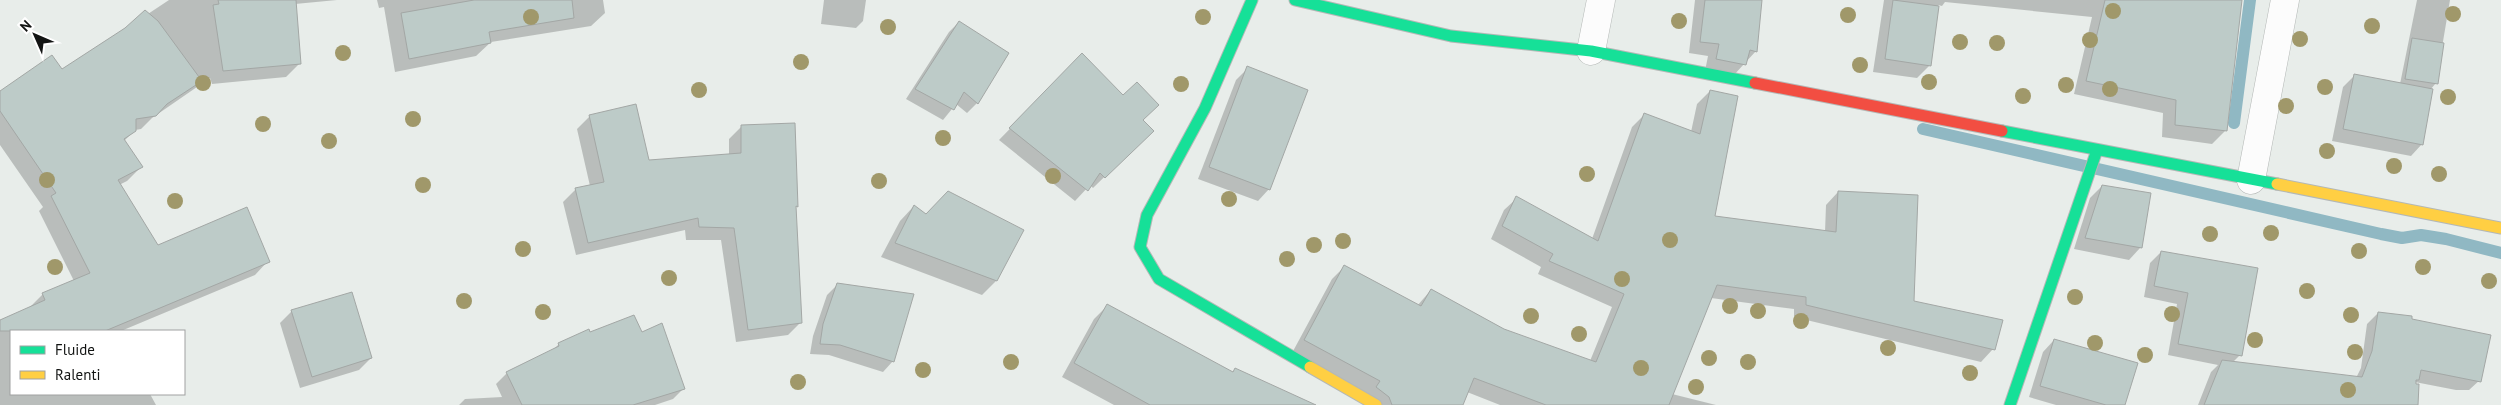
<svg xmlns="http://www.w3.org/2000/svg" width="2501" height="405" font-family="'PT Sans',sans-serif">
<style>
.shadow{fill:#0003}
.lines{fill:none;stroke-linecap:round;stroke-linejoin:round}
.stream{stroke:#90b8c3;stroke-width:12}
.building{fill:#bdcbc8;stroke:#a3a7a5}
.street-casing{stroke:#b4b8b6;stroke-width:29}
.fast-casing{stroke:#b4b8b6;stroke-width:13}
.slow-casing{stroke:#b4b8b6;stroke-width:13}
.jam-casing{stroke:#b4b8b6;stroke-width:13}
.street{stroke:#fcfcfc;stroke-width:28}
.fast{stroke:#16e098;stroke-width:11}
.slow{stroke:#ffcf43;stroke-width:11}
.jam{stroke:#f24e42;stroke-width:11}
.tree{fill:#a0986a}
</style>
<rect width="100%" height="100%" fill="#e8edea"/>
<!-- shadow -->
<g class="shadow">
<polygon points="169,0 337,0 295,4 300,63 286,77 212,84 210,78 152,118 141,129 135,130 124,141 141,167 127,181 119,185 157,246 268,261 255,275 121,331 11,331 11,394 150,394 156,405 0,405 0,322 29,308 43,294 74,281 39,211 43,207 0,145 0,92 62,71"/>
<polygon points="377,0 603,0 605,13 591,26 491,42 476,56 395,72 384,7 379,8"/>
<polygon points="824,0 866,0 863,21 856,28 821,24"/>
<polygon points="1695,0 1761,0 1756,51 1733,76 1705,71 1708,56 1689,53"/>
<polygon points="1884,0 2241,0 2225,131 2212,144 2162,137 2163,113 2074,94 2092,17 1945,2 1942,6 1938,5 1930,65 1917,78 1873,72"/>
<polygon points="2417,0 2450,0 2436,83 2430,90 2422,144 2411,156 2332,141 2343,87 2354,76 2400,84"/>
<polygon points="959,22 977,103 967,113 956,104 943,120 906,99 949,32"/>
<polygon points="1082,55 1140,142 1093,188 1090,185 1075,201 999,140"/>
<polygon points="1248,68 1269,189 1258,201 1198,179 1236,80"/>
<polygon points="1710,91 1713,217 1825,232 1826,205 1838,192 1913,302 1993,349 1981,362 1794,317 1794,309 1711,298 1672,394 1716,405 1500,405 1467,392 1461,405 1371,405 1292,353 1332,279 1344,267 1417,306 1431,290 1504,330 1590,361 1612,307 1538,274 1541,267 1491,239 1504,210 1517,198 1592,239 1632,127 1644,115 1691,132 1697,104"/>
<polygon points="590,116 648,161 729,155 729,139 741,127 794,125 797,206 794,209 801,322 788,335 736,342 721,240 686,240 685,230 576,255 563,202 576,189 590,186 577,129"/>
<polygon points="2102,186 2150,194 2140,248 2129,260 2074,249 2090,198"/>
<polygon points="914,206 996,281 982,295 881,257 900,221"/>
<polygon points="2161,252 2240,355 2233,362 2356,378 2361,368 2367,324 2378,313 2411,320 2481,379 2469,390 2456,390 2389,377 2414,405 2198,405 2211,372 2218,365 2168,355 2177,304 2144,297 2150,263"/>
<polygon points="838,284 893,361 883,372 829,355 810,354 813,336 827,295"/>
<polygon points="1107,306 1232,373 1235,369 1290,405 1114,405 1062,377 1094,319"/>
<polygon points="292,311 371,358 359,370 300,388 280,323"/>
<polygon points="589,334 641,334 684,388 673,399 655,405 459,405 465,399 502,397 496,384 507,373 551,352 559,344"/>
<polygon points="2054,340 2124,405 2056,405 2029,397 2043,352"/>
</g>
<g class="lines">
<!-- stream -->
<g class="stream">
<polyline points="2234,123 2250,0"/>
<polyline points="1923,129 2381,234 2402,238 2421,235 2446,239 2501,253"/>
</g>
</g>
<!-- building -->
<g class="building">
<polygon points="218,0 296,0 301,64 223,71 213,5 219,4"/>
<polygon points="474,0 572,0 574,18 489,32 491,43 409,59 401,13"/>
<polygon points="1705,0 1762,0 1757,52 1750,50 1746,65 1716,59 1719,44 1700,42"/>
<polygon points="1893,0 1939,6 1931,66 1885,59"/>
<polygon points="2105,0 2242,0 2227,131 2175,125 2176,100 2086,81"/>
<polygon points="145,10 158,21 202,81 167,104 156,116 136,119 136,131 124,139 143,167 118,180 158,245 247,207 270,262 105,331 0,331 0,320 45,300 42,293 90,273 51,196 56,193 0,111 0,91 52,55 62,69 125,28"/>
<polygon points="959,21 1009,53 978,104 964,92 954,110 915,89"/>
<polygon points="2412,38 2444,43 2438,84 2405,79"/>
<polygon points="1082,53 1123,95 1137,82 1159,105 1143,120 1154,131 1105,178 1100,173 1088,191 1009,128"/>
<polygon points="1247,66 1308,90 1270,190 1209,167"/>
<polygon points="2354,74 2433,89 2423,145 2343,129"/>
<polygon points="1710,90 1738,96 1715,216 1836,232 1838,191 1918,195 1914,301 2003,320 1995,350 1806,305 1806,297 1717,285 1669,405 1546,405 1474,378 1463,405 1392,405 1389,397 1376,387 1380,381 1304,340 1344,265 1421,306 1431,289 1504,329 1596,362 1624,294 1549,261 1553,254 1502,226 1516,196 1598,241 1644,113 1700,134"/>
<polygon points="636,104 649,160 741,153 741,125 795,123 798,207 796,206 802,323 748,330 734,228 699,227 698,218 588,243 575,188 604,182 589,115"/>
<polygon points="2102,185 2151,193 2142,248 2085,238"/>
<polygon points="948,191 1024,230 997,281 895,243 914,205 926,214"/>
<polygon points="2161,251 2258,268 2242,356 2178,344 2188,293 2154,286"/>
<polygon points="837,283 914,294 894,362 840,345 820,344 823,324"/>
<polygon points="352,292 372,358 312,377 291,310"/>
<polygon points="1107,304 1233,372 1235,368 1316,405 1150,405 1074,363"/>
<polygon points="2378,312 2412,316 2412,319 2491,335 2481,382 2421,370 2419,380 2416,380 2416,384 2419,384 2418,405 2204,405 2222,360 2362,377 2372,351"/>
<polygon points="634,315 642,332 662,323 685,389 633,405 522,405 506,372 559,346 558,343 589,329 590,332"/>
<polygon points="2054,339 2138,363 2125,405 2106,405 2040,386"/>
</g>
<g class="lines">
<defs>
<g id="street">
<polyline points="1591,51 1601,0"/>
<polyline points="2251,180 2285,0"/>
</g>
<g id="fast">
<polyline points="1252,0 1205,108 1147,215 1140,247 1159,279 1310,367"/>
<polyline points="1295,0 1451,36 1591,51 1755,83"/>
<polyline points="2002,131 2277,184"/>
<polyline points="2010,405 2097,150"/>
</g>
<g id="slow">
<polyline points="2277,184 2501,228"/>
<polyline points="1310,367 1376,405"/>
</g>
<polyline id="jam" points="1755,83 2002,131"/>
</defs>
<!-- street casing -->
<use href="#street" class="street-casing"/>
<!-- fast casing -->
<use href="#fast" class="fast-casing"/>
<!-- slow casing -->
<use href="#slow" class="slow-casing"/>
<!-- jam casing -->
<use href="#jam" class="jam-casing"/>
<!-- street -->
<use href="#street" class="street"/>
<!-- fast -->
<use href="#fast" class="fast"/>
<!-- slow -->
<use href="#slow" class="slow"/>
<!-- jam -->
<use href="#jam" class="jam"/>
</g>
<!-- trees -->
<g class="tree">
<circle cx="2113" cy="11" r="8"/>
<circle cx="2453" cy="14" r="8"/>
<circle cx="1848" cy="15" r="8"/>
<circle cx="531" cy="17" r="8"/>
<circle cx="1203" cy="17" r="8"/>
<circle cx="1679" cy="21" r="8"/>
<circle cx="2372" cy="26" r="8"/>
<circle cx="888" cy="27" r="8"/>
<circle cx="2300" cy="39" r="8"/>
<circle cx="2090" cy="40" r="8"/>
<circle cx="1960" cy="42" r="8"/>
<circle cx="1997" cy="43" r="8"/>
<circle cx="343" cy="53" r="8"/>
<circle cx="801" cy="62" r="8"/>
<circle cx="1860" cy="65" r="8"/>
<circle cx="1929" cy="82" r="8"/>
<circle cx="203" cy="83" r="8"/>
<circle cx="1181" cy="84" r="8"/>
<circle cx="2066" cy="85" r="8"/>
<circle cx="2325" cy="87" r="8"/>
<circle cx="2110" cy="89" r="8"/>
<circle cx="699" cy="90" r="8"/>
<circle cx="2023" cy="96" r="8"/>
<circle cx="2448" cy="97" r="8"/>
<circle cx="2286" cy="106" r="8"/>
<circle cx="413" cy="119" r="8"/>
<circle cx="263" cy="124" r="8"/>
<circle cx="943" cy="138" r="8"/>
<circle cx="329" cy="141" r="8"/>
<circle cx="2327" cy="151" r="8"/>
<circle cx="2394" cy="166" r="8"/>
<circle cx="1587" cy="174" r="8"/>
<circle cx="2439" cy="174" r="8"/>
<circle cx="1053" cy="176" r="8"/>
<circle cx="47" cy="180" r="8"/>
<circle cx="879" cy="181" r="8"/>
<circle cx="423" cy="185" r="8"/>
<circle cx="1229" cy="199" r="8"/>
<circle cx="175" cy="201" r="8"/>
<circle cx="2271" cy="233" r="8"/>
<circle cx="2210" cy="234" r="8"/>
<circle cx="1670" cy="240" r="8"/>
<circle cx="1343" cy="241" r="8"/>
<circle cx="1314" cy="245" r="8"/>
<circle cx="523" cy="249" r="8"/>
<circle cx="2359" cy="251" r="8"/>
<circle cx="1287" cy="259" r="8"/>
<circle cx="55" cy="267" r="8"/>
<circle cx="2423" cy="267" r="8"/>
<circle cx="669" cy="278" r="8"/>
<circle cx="1622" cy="279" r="8"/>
<circle cx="2489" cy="281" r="8"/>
<circle cx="2307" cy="291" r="8"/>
<circle cx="2075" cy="297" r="8"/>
<circle cx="464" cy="301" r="8"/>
<circle cx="1730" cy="306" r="8"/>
<circle cx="1758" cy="311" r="8"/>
<circle cx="543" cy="312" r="8"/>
<circle cx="2172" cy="314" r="8"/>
<circle cx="2351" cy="315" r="8"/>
<circle cx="1531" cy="316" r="8"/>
<circle cx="1801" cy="321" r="8"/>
<circle cx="1579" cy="334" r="8"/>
<circle cx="2255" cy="340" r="8"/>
<circle cx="2095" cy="343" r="8"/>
<circle cx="1888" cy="348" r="8"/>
<circle cx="2355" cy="352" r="8"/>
<circle cx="2145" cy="355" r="8"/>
<circle cx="1709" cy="358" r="8"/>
<circle cx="1011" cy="362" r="8"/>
<circle cx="1748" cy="362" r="8"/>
<circle cx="1641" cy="368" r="8"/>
<circle cx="923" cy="370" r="8"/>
<circle cx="1970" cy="373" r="8"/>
<circle cx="798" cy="382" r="8"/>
<circle cx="1696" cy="387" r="8"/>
<circle cx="2348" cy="390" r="8"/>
</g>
<!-- legend -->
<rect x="10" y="330" width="175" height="65" fill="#ffffff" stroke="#a0a1a1"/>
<rect x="20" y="346" width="25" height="8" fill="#16e098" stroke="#a0a1a1"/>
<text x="55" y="355" font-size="15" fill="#121413">Fluide</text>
<rect x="20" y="371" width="25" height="8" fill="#ffcf43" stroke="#a0a1a1"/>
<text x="55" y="380" font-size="15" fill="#121413">Ralenti</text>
<!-- north arrow -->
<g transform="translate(35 35) rotate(315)" stroke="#ffffff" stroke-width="4" paint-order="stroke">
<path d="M0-4L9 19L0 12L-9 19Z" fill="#121413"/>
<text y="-8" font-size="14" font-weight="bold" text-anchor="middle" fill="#121413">N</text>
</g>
</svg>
